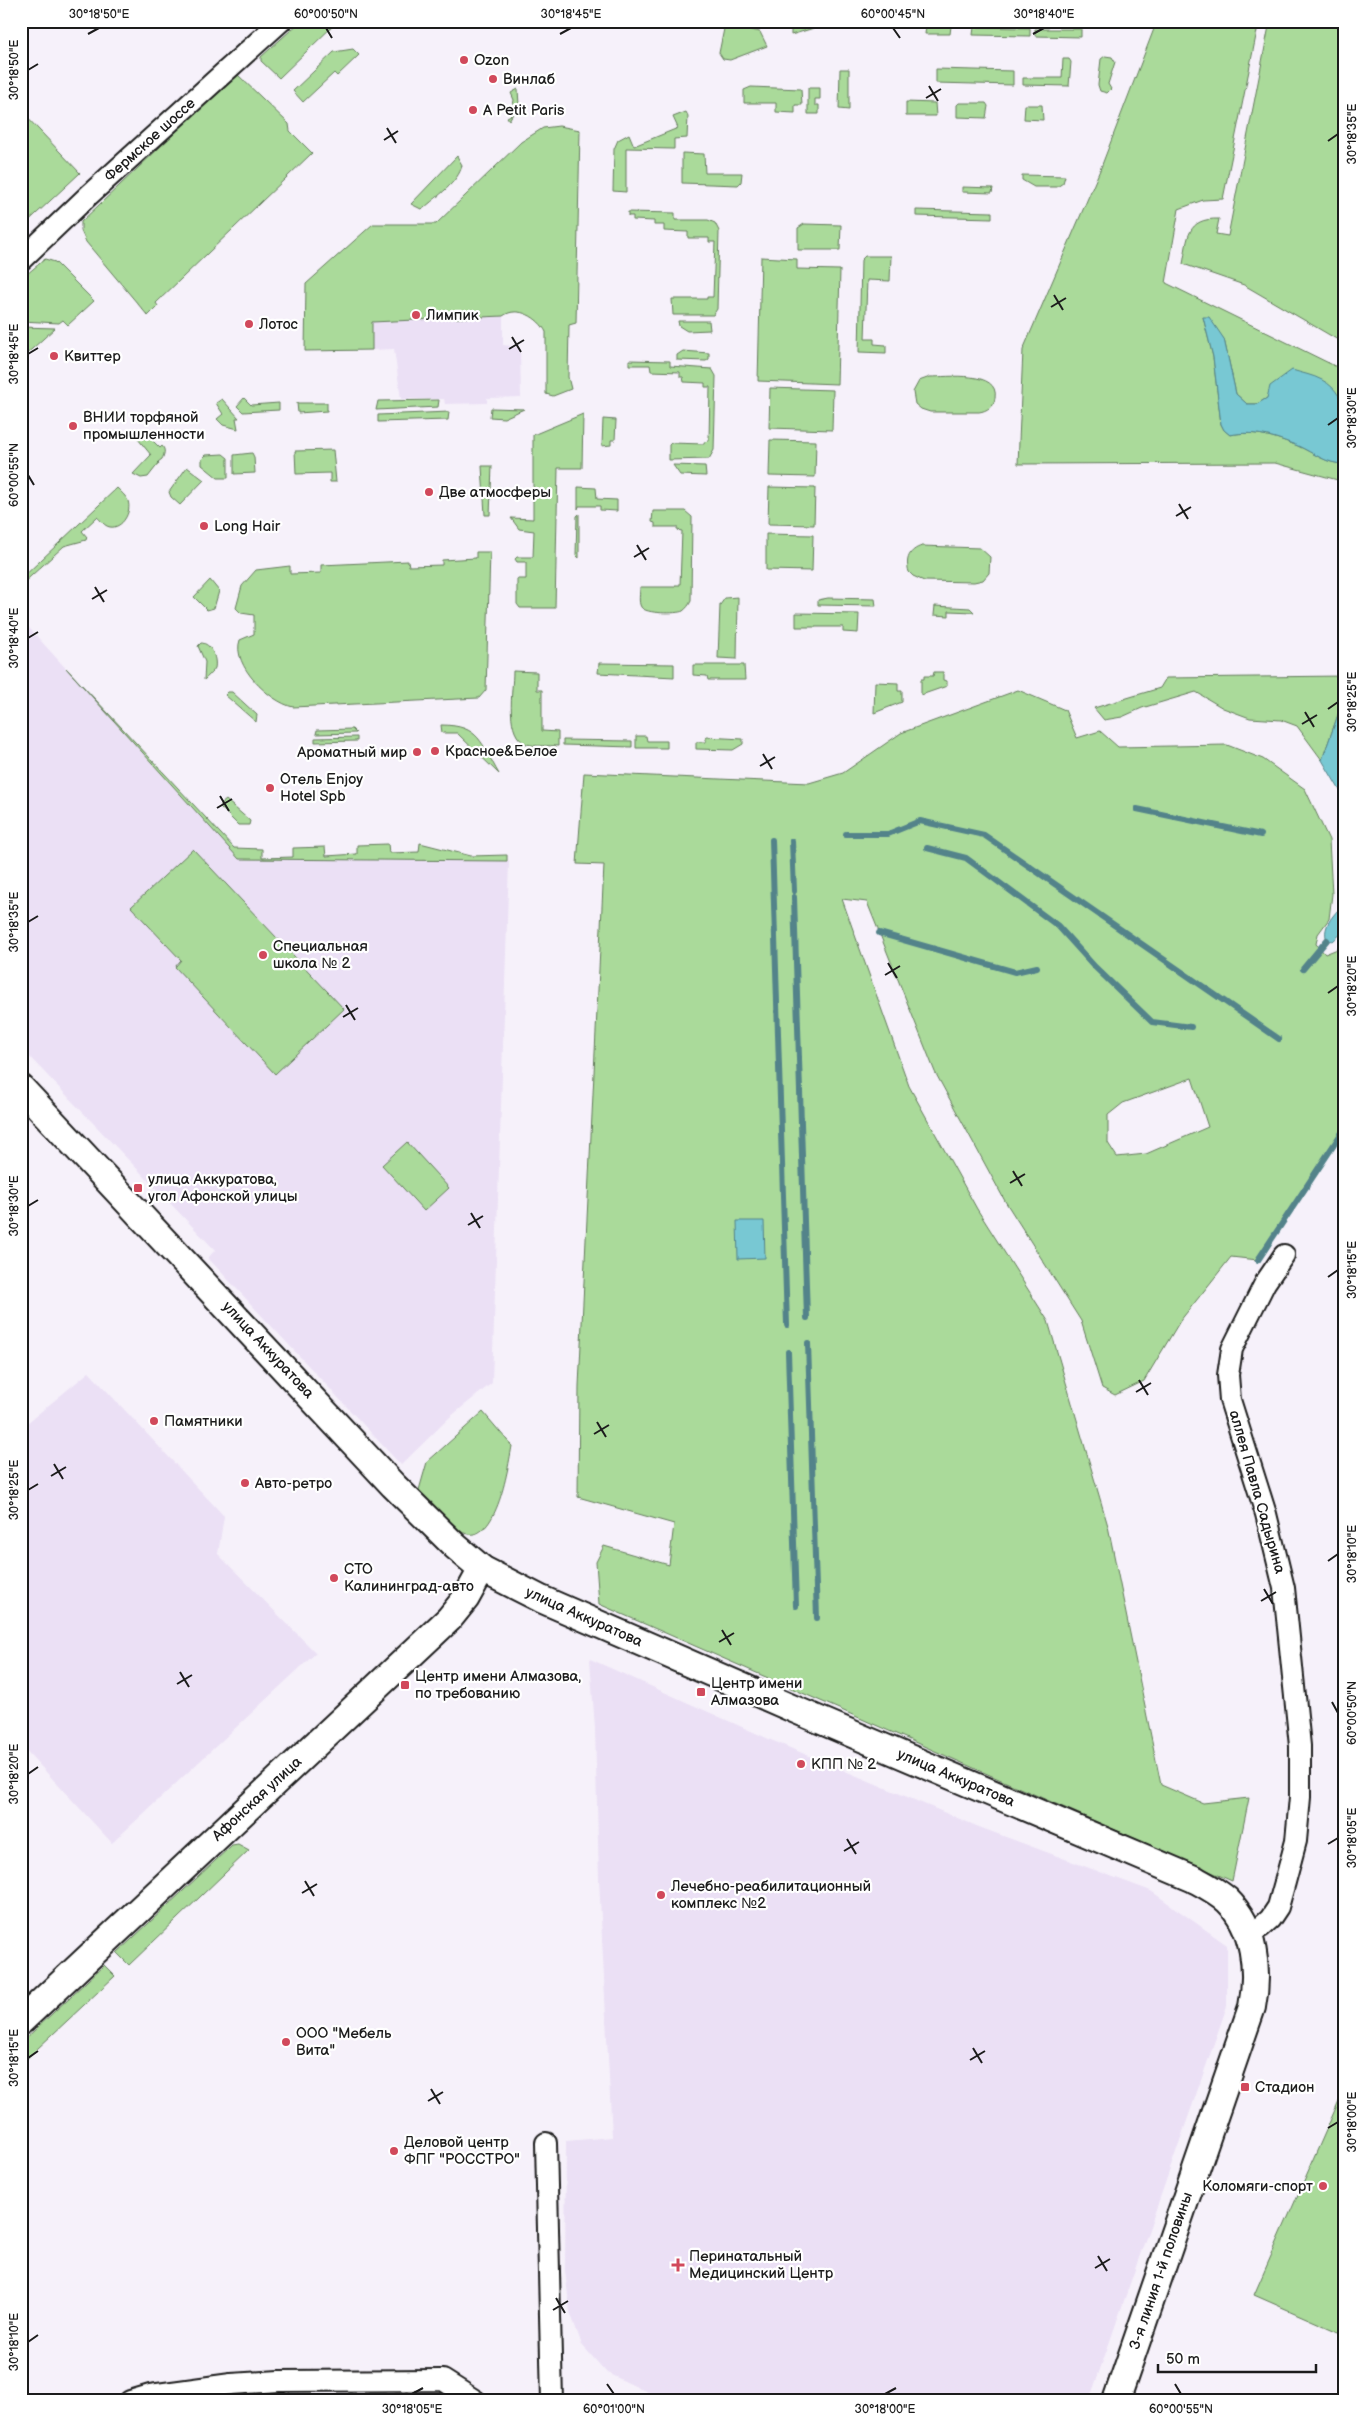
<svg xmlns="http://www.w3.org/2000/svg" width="1366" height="2422" font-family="'Balsamiq Sans',sans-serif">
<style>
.built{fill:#ebe0f5}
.green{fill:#aada9a;stroke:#637b5b;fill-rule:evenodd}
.water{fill:#78c8d3;stroke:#53838a}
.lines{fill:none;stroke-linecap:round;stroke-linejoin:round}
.stream{stroke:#53838a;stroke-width:6}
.minor-casing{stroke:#1c1c1c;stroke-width:24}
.tertiary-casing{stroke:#1c1c1c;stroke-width:30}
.minor{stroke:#fff;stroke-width:20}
.tertiary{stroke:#fff;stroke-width:26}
.ticks{fill:none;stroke:#1c1c1c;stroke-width:2}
.poi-dot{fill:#d1495b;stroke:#fff;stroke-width:2}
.labels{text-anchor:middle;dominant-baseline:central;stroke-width:4.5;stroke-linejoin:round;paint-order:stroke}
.poi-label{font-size:15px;fill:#1c1c1c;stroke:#fff;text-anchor:start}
.street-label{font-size:15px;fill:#1c1c1c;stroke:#fff}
.neatline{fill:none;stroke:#1c1c1c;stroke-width:2}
.ticks-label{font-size:12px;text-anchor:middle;fill:#1c1c1c}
</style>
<rect width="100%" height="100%" fill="#f6f1fa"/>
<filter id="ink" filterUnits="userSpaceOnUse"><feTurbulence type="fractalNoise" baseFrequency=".02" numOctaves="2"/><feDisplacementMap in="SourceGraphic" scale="10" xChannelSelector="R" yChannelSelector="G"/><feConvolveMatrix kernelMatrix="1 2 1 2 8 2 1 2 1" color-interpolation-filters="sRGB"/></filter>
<g filter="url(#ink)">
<!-- built -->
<g class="built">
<polygon points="374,226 509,312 503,316 503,345 520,347 521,397 487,398 487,403 445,404 444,399 401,399 394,349 372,350"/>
<polygon points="21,619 239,859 509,861 492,1383 450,1417 401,1465 208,1258 215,1250 21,1048"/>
<polygon points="89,1372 224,1516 218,1554 316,1653 112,1843 21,1745 21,1428"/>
<polygon points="590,1659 771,1740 979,1827 1151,1891 1227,1945 1227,2006 1089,2401 693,2401 652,2394 607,2373 582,2345 570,2312 565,2271 566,2141 612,2137 599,1879 595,1729"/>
</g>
<!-- green -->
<g class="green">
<polygon points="301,21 338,21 279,78 261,61 261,57"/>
<polygon points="800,21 871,21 862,24 827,24 791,35 791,27"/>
<path d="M1157,21H1259L1223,199L1203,200L1179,209L1166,283L1345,371V408L1340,396L1267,398L1257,404H1247L1236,394L1224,339L1203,317L1213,357L1221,424L1224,430L1230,435C1255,430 1275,437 1298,446C1314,453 1326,464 1345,464V482L1275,463L1018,464L1023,350L1100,170Z"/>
<path d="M1270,21H1307L1345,28V344L1244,285L1183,264C1188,238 1186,218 1219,219L1216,234L1228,236Z"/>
<polygon points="725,24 760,32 767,46 730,60 723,59 719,53"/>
<polygon points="926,26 951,26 950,34 925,34"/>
<polygon points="974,27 1030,28 1030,36 973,35"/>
<polygon points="1035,29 1081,29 1081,37 1035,36"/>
<polygon points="353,49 359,55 337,76 334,73 303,102 293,91 334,52"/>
<polygon points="1105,56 1112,57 1115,62 1108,84 1111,89 1107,93 1100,91 1098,85 1101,59"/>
<polygon points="1063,59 1069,59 1071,62 1069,86 1023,85 1023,78 1062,78"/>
<polygon points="840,69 849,69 849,110 839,109"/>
<polygon points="936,69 1013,71 1013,85 936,83"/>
<polygon points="237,74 289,124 290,131 312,153 156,303 158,306 148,316 86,242 81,231 81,222"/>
<polygon points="751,87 801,89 802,105 795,105 795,113 776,112 776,103 744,103 744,90"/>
<polygon points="808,88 820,88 820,99 815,99 815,105 819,105 819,114 808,114"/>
<polygon points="518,89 519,105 509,120 507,117 511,115 514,100 511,93"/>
<polygon points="906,102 935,103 936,116 906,116"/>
<polygon points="959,103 986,103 988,106 986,118 957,117 957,105"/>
<polygon points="1025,105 1042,105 1043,120 1024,119"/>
<polygon points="21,111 80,173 21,228"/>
<polygon points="686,112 688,116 687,138 674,139 674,149 626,148 626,192 613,191 614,149 618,140 629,134 634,146 678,128 673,117"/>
<path d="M559,126L580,130L576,323L569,325L568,377L571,389L553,396L546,394V332C539,318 518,305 503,316L372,322V350L305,351L306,284L373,224H436L521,142L543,128Z"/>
<polygon points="682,153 704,154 705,173 742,173 741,182 738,185 682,183"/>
<path d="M457,156L462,165C459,182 436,197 424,208L421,209L411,204Z"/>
<polygon points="1022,175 1065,176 1063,183 1057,187 1034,187 1022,180"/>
<polygon points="962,187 993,188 992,193 962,192"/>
<polygon points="916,210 992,212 992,218 916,216"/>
<polygon points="628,212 675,213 675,220 708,220 715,223 719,231 717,309 713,315 673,315 672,299 707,299 707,297 713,297 715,242 709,242 709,238 688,238 688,232 664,231 664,225 654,225 654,221 633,220 633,216 628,216"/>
<polygon points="804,224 841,225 840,250 798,250 798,228"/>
<polygon points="865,256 891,256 890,281 867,280 865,339 874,339 874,344 886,345 886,353 859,352 861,260"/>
<polygon points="761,257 797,259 797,269 840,270 837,384 758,381"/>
<polygon points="45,259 55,262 94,301 68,325 63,320 59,323 21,321 21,279"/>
<polygon points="678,321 709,321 710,330 687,331 679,326"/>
<polygon points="21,327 55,328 21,359"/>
<polygon points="683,351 709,353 709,359 706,361 677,360 677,355"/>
<polygon points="629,360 670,361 670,366 712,369 716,376 714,450 709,459 669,460 669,445 671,443 704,444 704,442 709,441 710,387 705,387 705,383 684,382 683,377 680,377 680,372 651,371 650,365 629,365"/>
<path d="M930,377C946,377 1000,370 995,398C994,406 987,411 979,412H930L921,409L915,404L913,392L919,381Z"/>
<polygon points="770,388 833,390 832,430 769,428"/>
<polygon points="244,398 251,405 279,403 279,410 243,412 237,406"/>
<polygon points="222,399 239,418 236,418 238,429 223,425 217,419 223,414 216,403"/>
<polygon points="439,400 438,407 376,410 378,401"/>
<polygon points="297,403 327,403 327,411 298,413"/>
<polygon points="491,408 524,409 504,418 490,417"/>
<polygon points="449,412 448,420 378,422 378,415"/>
<polygon points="583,414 582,468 558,468 555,608 520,608 517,604 517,579 526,579 526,562 517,562 515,559 517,557 533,557 534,531 519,529 511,518 533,519 533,435"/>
<polygon points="603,419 616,420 615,440 611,440 611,445 602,446"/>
<path d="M148,430L146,434L160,448L162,446C166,450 164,455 162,459L158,462L159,463L148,477L141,478L133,474L151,455L138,439Z"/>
<polygon points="770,440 816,441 815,477 769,476"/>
<polygon points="333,450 336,482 330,482 330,473 296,474 295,451"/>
<polygon points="252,453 254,457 255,473 234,474 234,455"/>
<polygon points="223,454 228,458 228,478 218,478 202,465 202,459 206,455"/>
<polygon points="673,465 705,466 706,476 680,475"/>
<polygon points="482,466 492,466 490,515 485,515"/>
<polygon points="187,467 204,480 180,505 171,497 169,492"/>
<polygon points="578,487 596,488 597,499 617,500 617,511 600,510 600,506 579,506 578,509"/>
<polygon points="769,487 815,488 814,525 768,524"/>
<path d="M117,488C121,492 126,496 128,501C132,512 122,529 110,527C104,526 101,520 97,517L82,531L87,537L86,540L64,546L21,585V579Z"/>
<path d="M653,511H685L692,517L691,601C689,605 687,608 683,611C677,614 645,614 641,607C638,602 640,593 640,587H675V585H680L682,531L677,530V527H655V523L652,522Z"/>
<polygon points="579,514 579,558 576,555 577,516"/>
<polygon points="766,534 813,535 812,571 766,570"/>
<path d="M922,546L980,548L990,557L989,573L983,580L974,582L924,581L913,576L909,572C905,559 909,550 922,546Z"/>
<path d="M476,552H490L486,690L479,698L293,707C270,702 231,665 240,640L254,634V615L241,613L236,608L242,586L256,570L290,566V574L321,573V565L408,561L409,566L442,565V560L476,558Z"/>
<polygon points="210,580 219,591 214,608 207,610 194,597"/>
<polygon points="738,597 737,659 718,658 720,605 725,598"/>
<polygon points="828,598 875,599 876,606 818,605 818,600"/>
<polygon points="935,606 970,608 974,612 949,611 949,616 934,615"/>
<polygon points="796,613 859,614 858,633 843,632 843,627 796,627"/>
<path d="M201,643C211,643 217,658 215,668C213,672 207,677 204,680L205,662L198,646Z"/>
<polygon points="599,663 674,664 674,677 598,673"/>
<polygon points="693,665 744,665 745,680 708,680 707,676 693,675"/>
<polygon points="66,668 234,848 262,849 262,858 293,857 293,848 325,847 326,856 357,854 357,845 388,844 389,853 419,852 420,843 471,856 507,855 507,861 239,859"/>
<path d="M513,671L537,672V690H542V731L558,732V746C549,745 536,747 527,744C504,736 513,691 513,671Z"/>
<polygon points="934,672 943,672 943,680 947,681 947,686 921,695 921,679 924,679 924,676 933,676"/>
<polygon points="1345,676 1345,695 1322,760 1297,726 1281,720 1250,718 1223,708 1196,692 1142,708 1122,717 1104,720 1094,708 1160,688 1166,678"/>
<polygon points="875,682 898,683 898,691 902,691 902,702 874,713"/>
<path d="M1018,690L1065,710L1077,738L1100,731L1118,747L1227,745L1263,759L1305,789L1329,840L1332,894L1329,919L1318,934L1316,944L1325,954L1345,946V1128L1258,1260L1231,1257L1180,1321L1144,1381L1115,1395L1102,1388L1081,1321L1005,1201L935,1072L867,902L842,899L909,1086L977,1209L1048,1321L1108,1526L1161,1785L1203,1803L1249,1798L1232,1881L599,1604L596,1562L604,1546L669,1565L674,1524L578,1497L579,1386L604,865L577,864L584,773L809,783L843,773L901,733ZM1192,1078L1208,1127L1146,1154L1117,1157L1108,1143V1115L1123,1103Z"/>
<polygon points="228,692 232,692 257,715 256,722 225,695"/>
<path d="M441,725C480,725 481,743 499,774L457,733H442Z"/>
<polygon points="352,729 356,733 316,734 317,730"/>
<polygon points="636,736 646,736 647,741 667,741 667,748 636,748"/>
<polygon points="357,737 357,741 315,742 315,738"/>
<polygon points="706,737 743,739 743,744 733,750 696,749 696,742 706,742"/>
<polygon points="563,740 632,741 632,747 563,745"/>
<polygon points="226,800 250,821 249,825 238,825 221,808 221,804"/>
<polygon points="193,849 344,1009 275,1074 175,967 181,960 131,907"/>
<polygon points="407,1142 449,1188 424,1211 382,1165"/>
<path d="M483,1412L512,1446C508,1467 496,1552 460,1531C448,1524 429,1501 419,1490L427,1462Z"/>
<polygon points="238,1844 249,1850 129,1965 117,1953 232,1845"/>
<polygon points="104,1965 115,1976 21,2064 21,2043"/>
<polygon points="1345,2087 1345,2335 1254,2295"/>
</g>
<!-- water -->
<g class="water">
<path d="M1203,317H1209L1224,339L1236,394L1247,404H1257L1267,398L1270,386L1292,370C1301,373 1313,375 1322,380C1353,396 1345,434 1345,464C1326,464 1314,453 1298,446C1275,437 1255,430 1230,435L1224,430L1221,424L1213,357Z"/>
<polygon points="1345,695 1345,799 1322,760"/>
<path d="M1345,903V930L1333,941L1327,940C1321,926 1336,912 1345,903Z"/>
<polygon points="737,1221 764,1221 765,1258 738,1259"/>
</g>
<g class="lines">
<!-- stream -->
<g class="stream">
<polyline points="1137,809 1261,835"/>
<polyline points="846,834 888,834 920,821 984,835 1279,1039"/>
<polyline points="772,840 787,1325"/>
<polyline points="792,841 794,891"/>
<polyline points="927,848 966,858 1058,926 1095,967 1152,1022 1191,1027"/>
<polyline points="794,897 807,1318"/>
<polyline points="879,933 1015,972 1037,967"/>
<polyline points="1303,969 1327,940"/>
<polyline points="1258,1260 1345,1128"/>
<polyline points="808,1343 817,1618"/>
<polyline points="788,1352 796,1606"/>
</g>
<defs>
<g id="minor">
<polyline points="21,260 89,195 281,21"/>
<polyline points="1247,1933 1261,1927 1270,1919 1278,1907 1285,1882 1296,1841 1300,1797 1300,1746 1284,1588 1266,1514 1230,1400 1228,1375 1232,1349 1265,1283 1284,1255"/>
<polyline points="546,2143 552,2401"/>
<polyline points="130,2401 150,2395 231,2384 279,2381 443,2380 476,2401"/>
</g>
<g id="tertiary">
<path d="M21,1088L393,1485L455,1546L482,1569L541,1599L796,1710L1194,1879C1205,1885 1217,1891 1227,1900C1255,1927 1259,1971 1252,2007L1116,2401"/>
<polyline points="21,2021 449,1619 466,1598 482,1569"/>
</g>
</defs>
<!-- minor casing -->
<use href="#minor" class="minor-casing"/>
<!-- tertiary casing -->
<use href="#tertiary" class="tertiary-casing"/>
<!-- minor -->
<use href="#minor" class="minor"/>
<!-- tertiary -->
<use href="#tertiary" class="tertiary"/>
</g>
</g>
<!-- ticks -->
<path class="ticks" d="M326,28L332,38M893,28L900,38M88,34L99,28M560,34L571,28M1033,34L1044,28M28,70L38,64M929,86L938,101M926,98L941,89M387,128L396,143M384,140L398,131M1328,141L1338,134M1054,295L1063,310M1051,307L1066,298M512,337L521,352M509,349L524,340M28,354L38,348M1328,425L1338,418M28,475L34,485M1179,504L1188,519M1176,516L1191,507M637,545L646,560M634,557L649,548M95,587L104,602M92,599L107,590M28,638L38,632M1328,709L1338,702M1305,712L1314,727M1302,724L1317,715M763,754L772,769M760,766L775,757M220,796L229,811M217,808L232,799M28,922L38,916M888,963L897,978M885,975L900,966M1328,993L1338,986M346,1005L355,1020M343,1017L358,1008M1013,1171L1022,1186M1010,1183L1025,1174M28,1206L38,1200M471,1213L480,1228M468,1225L483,1216M1328,1277L1338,1270M1139,1380L1148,1395M1136,1392L1151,1383M597,1422L606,1437M594,1434L609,1425M54,1464L63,1479M51,1476L66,1467M28,1490L38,1484M1328,1561L1338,1554M1264,1589L1273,1604M1261,1601L1276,1592M722,1630L731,1645M719,1642L734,1633M180,1672L189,1687M177,1684L192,1675M1332,1702L1338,1713M28,1774L38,1767M847,1839L856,1854M1328,1844L1338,1838M844,1851L859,1842M305,1881L314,1896M302,1893L317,1884M973,2048L982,2063M28,2058L38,2051M970,2060L985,2051M431,2089L440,2104M428,2101L443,2092M1328,2128L1338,2122M1098,2256L1107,2271M1095,2268L1110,2259M556,2298L565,2313M553,2310L568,2301M28,2342L38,2335M607,2384L614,2394M1175,2384L1181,2394M412,2394L423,2388M885,2394L896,2388"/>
<!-- markers -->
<g class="poi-dot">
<circle cx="464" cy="60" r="5"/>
<circle cx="493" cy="79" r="5"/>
<circle cx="473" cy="110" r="5"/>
<circle cx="416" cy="315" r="5"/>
<circle cx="249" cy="324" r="5"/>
<circle cx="54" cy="356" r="5"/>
<circle cx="73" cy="426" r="5"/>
<circle cx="429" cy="492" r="5"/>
<circle cx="204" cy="526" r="5"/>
<circle cx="435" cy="751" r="5"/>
<circle cx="417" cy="752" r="5"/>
<circle cx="270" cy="788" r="5"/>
<circle cx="263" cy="955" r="5"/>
<rect x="133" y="1183" width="10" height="10" rx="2.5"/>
<circle cx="154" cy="1421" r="5"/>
<circle cx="245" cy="1483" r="5"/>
<circle cx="334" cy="1578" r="5"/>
<rect x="400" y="1680" width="10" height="10" rx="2.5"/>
<rect x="696" y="1687" width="10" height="10" rx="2.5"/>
<circle cx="801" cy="1764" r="5"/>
<circle cx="661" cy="1895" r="5"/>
<circle cx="286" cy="2042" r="5"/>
<rect x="1240" y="2082" width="10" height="10" rx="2.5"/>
<circle cx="394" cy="2151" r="5"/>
<circle cx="1323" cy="2186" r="5"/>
<path d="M675.5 2257.5h5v5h5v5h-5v5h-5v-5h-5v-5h5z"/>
</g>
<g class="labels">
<!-- poi labels -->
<g class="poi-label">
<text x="474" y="60">Ozon</text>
<text x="503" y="79">Винлаб</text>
<text x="483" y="110">A Petit Paris</text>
<text x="426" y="315">Лимпик</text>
<text x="259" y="324">Лотос</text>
<text x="64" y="356">Квиттер</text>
<text x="83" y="417">ВНИИ торфяной<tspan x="83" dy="17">промышленности</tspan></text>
<text x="439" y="492">Две атмосферы</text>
<text x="214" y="526">Long Hair</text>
<text x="445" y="751">Красное&amp;Белое</text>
<text x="407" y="752" text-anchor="end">Ароматный мир</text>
<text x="280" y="779">Отель Enjoy<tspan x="280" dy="17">Hotel Spb</tspan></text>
<text x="273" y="946">Специальная<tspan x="273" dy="17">школа № 2</tspan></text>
<text x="148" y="1179">улица Аккуратова,<tspan x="148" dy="17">угол Афонской улицы</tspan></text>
<text x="164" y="1421">Памятники</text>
<text x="255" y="1483">Авто-ретро</text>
<text x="344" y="1569">СТО<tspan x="344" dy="17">Калининград-авто</tspan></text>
<text x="415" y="1676">Центр имени Алмазова,<tspan x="415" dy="17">по требованию</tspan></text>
<text x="711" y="1683">Центр имени<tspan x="711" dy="17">Алмазова</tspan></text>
<text x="811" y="1764">КПП № 2</text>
<text x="671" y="1886">Лечебно-реабилитационный<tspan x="671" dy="17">комплекс №2</tspan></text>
<text x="296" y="2033">ООО "Мебель<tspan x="296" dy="17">Вита"</tspan></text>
<text x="1255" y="2087">Стадион</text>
<text x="404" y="2142">Деловой центр<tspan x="404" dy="17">ФПГ "РОССТРО"</tspan></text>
<text x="1313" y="2186" text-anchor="end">Коломяги-спорт</text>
<text x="689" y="2256">Перинатальный<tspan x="689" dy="17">Медицинский Центр</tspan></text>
</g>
<!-- street labels -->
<g class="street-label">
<text transform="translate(150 140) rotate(-42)">Фермское шоссе</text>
<text transform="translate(268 1350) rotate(47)">улица Аккуратова</text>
<text transform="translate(1257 1492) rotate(74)">аллея Павла Садырина</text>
<text transform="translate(584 1617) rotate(24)">улица Аккуратова</text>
<text transform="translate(956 1778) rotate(23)">улица Аккуратова</text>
<text transform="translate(257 1799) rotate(-43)">Афонская улица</text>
<text transform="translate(1161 2271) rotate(-71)">3-я линия 1-й половины</text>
</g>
</g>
<!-- margin -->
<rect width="1366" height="2422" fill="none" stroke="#fff" stroke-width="55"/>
<!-- scale -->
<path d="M1158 2364v8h158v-8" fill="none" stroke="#1c1c1c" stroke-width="2.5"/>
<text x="1166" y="2364" font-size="15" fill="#1c1c1c" stroke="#ffffff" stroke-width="4" paint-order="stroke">50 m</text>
<rect x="28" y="28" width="1310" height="2366" class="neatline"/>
<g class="ticks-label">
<text x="99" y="18">30°18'50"E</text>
<text x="326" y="18">60°00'50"N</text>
<text x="571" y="18">30°18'45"E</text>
<text x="893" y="18">60°00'45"N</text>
<text x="1044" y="18">30°18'40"E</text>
<text transform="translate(14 70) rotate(-90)" y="4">30°18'50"E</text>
<text transform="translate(1352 134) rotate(-90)" y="4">30°18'35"E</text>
<text transform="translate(14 354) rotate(-90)" y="4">30°18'45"E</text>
<text transform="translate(1352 418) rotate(-90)" y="4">30°18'30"E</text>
<text transform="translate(14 475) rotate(-90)" y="4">60°00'55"N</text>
<text transform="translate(14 638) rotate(-90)" y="4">30°18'40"E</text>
<text transform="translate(1352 702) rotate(-90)" y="4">30°18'25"E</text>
<text transform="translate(14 922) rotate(-90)" y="4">30°18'35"E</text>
<text transform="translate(1352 986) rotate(-90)" y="4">30°18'20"E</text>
<text transform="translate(14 1206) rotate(-90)" y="4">30°18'30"E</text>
<text transform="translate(1352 1270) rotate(-90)" y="4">30°18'15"E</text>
<text transform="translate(14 1490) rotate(-90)" y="4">30°18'25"E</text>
<text transform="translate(1352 1554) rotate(-90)" y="4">30°18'10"E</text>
<text transform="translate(1352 1713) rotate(-90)" y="4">60°00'50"N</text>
<text transform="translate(14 1774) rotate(-90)" y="4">30°18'20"E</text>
<text transform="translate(1352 1838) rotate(-90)" y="4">30°18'05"E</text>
<text transform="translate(14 2058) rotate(-90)" y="4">30°18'15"E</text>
<text transform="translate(1352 2122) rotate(-90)" y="4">30°18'00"E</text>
<text transform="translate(14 2342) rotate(-90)" y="4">30°18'10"E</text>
<text x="412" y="2413">30°18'05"E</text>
<text x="614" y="2413">60°01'00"N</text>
<text x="885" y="2413">30°18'00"E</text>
<text x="1181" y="2413">60°00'55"N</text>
</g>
</svg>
